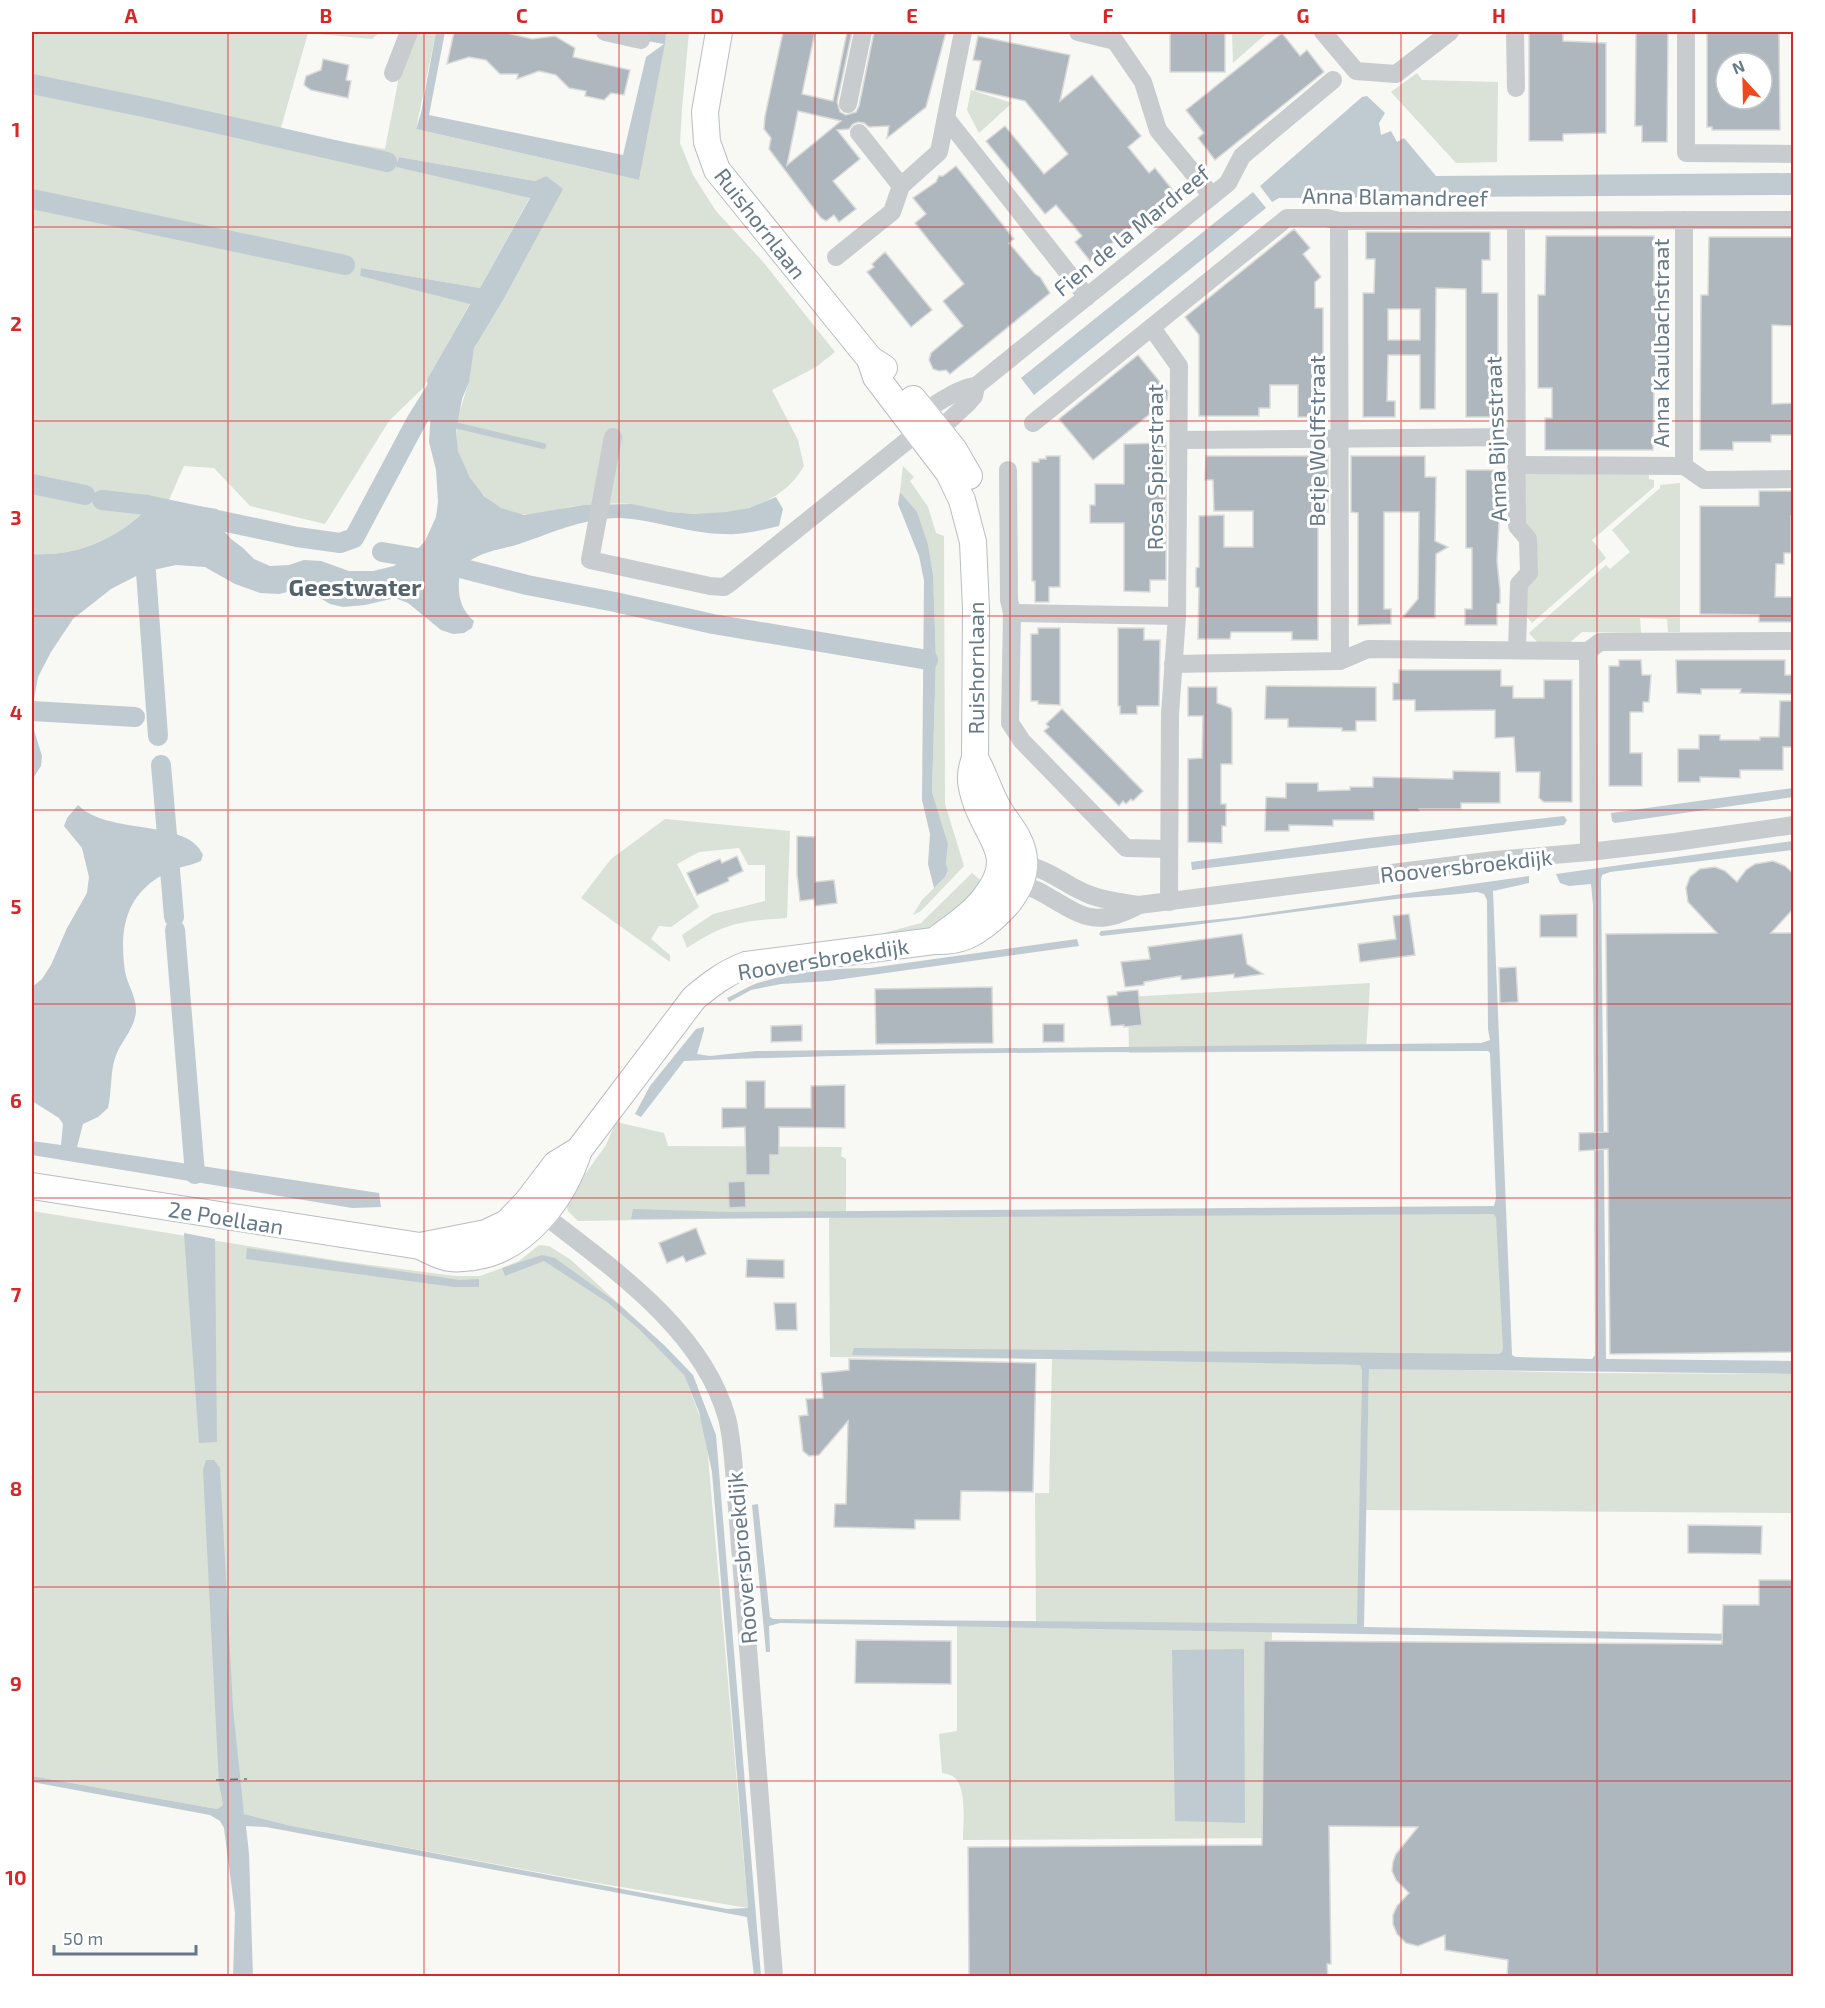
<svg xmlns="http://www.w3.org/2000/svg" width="1825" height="2008" font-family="'Exo 2',sans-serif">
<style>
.green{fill:#dae1d6}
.water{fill:#bfcbd0}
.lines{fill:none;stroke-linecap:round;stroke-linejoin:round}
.stream{stroke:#bfcbd0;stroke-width:6}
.canal{stroke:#bfcbd0;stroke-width:20}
.ferry{stroke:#5c757d;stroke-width:1.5;stroke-dasharray:8 6;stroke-linecap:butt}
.building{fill:#aeb7bd;stroke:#dadad8;stroke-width:1.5;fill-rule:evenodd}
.secondary-casing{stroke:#b8bec2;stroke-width:28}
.minor{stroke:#c8cccf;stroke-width:18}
.secondary{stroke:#fff;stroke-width:26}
.grid{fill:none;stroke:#d62828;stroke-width:1.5;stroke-opacity:0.55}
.labels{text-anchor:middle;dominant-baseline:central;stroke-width:6;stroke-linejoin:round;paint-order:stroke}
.street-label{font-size:22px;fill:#657988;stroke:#fff}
.neighbourhood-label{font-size:24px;font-weight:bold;fill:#54626d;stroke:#fff}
.neatline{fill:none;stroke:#d62828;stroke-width:2}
.grid-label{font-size:20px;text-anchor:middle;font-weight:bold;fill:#d62828}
</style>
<rect width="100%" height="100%" fill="#f8f8f5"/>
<!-- green -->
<g class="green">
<path d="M32,32H380L372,39L308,33L280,131L385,149L399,77L415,32H436L416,129L639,180L666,32H689L682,108L680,143L693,175L716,211L764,263L835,352L816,367L772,390L798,440L804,466C778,512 719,518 671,512C657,511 644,506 630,504C617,503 603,504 589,505C559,505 530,524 501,508C481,497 462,473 458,451C452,425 463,404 469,380C471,370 471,359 474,349C479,330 489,312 497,294C513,255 529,216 546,176L535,181L399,157L397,167L530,197L480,288L361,268L360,276L470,303L423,388L389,421L325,524L250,506L214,468L184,466L168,502L156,500C123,536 81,557 32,554Z"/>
<polygon points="1232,32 1268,32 1233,63"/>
<polygon points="1417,73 1422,80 1498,82 1497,162 1456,163 1391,92"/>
<polygon points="971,90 1012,103 979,133 967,110"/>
<polygon points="903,466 914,477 910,481 928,507 936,533 944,536 945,804 964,866 921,911 913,915 922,900 945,877 948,872 946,863 948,844 932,792 936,659 933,574 928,544 917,513 900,492"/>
<polygon points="1526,468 1649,468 1649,479 1654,480 1654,487 1592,540 1606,558 1532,623 1526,616"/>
<polygon points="1680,483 1680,632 1668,632 1667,619 1640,618 1641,633 1582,632 1568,644 1539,644 1529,633 1606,565 1610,569 1630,552 1612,530 1660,488 1660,485"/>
<path d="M665,819L790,831L787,918C742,921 726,922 687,948L682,935L713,914L765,901V865H748L739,848L699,852L677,864L699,907L671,927L659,926L651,939L670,955V962L581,898L611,859Z"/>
<polygon points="972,873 984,883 967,907 921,933 885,937 884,933 921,923"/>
<polygon points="1370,983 1366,1051 1129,1053 1128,997"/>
<path d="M616,1122L664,1133L668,1146L842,1147L841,1156L846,1159V1216L1500,1212L1505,1358L1207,1361L1360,1365L1362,1371L1358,1624L1272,1630L1269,1838L963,1840C963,1825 967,1789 955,1778C952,1775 947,1774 942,1773L939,1734L957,1731V1626L1036,1627L1035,1493H1049L1052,1359L830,1357L829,1217L578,1221L568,1211L565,1202L606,1145Z"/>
<polygon points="32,1211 340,1261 455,1276 480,1276 502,1268 519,1261 539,1245 549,1246 571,1260 665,1346 684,1375 703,1425 707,1445 748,1908 591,1882 287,1825 244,1814 218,1715 219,1785 223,1805 217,1809 32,1776"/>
<polygon points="1373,1368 1591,1373 1793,1374 1793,1513 1366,1510 1369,1369"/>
</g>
<!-- water -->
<g class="water">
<polygon points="436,32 445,32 429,115 623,155 646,57 664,44 647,41 648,32 666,32 665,43 639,180 416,129 421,113"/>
<polygon points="1367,96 1385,113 1379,123 1381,135 1391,131 1397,142 1404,138 1436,176 1793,173 1793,195 1279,198 1272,202 1260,186 1362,97"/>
<path d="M399,157L535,181L546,176L563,189L503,300L474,348L469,382L462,399L456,431L458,451L470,478L484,496L501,508L524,515L584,505L632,504L670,512L694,514L726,512L749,508L776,497L783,509L779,526C761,530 744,535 725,534C690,534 656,520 621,518C585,517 552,533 519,544C497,551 479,551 461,568C457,588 457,606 474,621L472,628L464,633L453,634L441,630L408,603L395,598L365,605L343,607L330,604L308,591L295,590L279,594L260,593L235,584L205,567L176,565L144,572L111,589L73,619L51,652L38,677L33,705L34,730L42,756L41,766L32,780V554C81,557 123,536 156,500L217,509L223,530L231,539L243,548L254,559L270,566L289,565L304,560L321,561L349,571H373L394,566L416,551L425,541L436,517L438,502L436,470L429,442L431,411L427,380L470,304L360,276L361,268L480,288L530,198L396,167Z"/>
<polygon points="1253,192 1266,208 1034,395 1021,378"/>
<polygon points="900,492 917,512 928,544 933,574 936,659 932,792 948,844 946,863 948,871 945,877 934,888 928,864 930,834 922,800 924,580 919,556 898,504"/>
<polygon points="1793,788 1793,797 1615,823 1612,821 1611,813"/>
<path d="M78,805C108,836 188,818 203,855L201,861C190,866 176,867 166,873C125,894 119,930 125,971C127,984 137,998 136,1011C135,1029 120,1042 115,1058C110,1073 112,1092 108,1108L98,1117L83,1124L77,1147L379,1193L381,1207L352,1208L32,1155V1141L61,1145L63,1124L59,1118L32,1101V987L42,979L51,965L67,928L87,893L89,877L82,848L64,826L67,818Z"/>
<polygon points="1564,816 1567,820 1564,825 1192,870 1191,862 1367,838"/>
<path d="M1793,841V850L1610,872L1602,875L1601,880L1606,1359L1793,1361V1374L1369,1369L1364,1627L1793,1635V1642L780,1623L769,1626L770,1652H766L752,1505L758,1504L770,1617L773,1619L1357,1624L1362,1371L1360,1365L852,1355L854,1348L1499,1354L1502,1352L1503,1348L1496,1217L1493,1214L631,1219L633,1209L730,1212L1494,1206L1496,1198L1490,1053L1488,1051C1220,1052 952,1050 684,1061L641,1117L635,1114L650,1086L696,1029L704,1027V1030L697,1054L710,1056L756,1051L1481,1043L1490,1040L1488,1029L1487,900L1484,894L1477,892C1453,895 1429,896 1405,898C1304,910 1203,925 1101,936L1099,934L1101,931L1120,929L1239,917L1529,876V883L1493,891L1512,1355L1516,1357L1592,1359L1595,1355L1593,905L1591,884L1569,886L1560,883L1556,874Z"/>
<path d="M1077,939L1079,946L829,981L781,984L751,990L729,1002L727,998C738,993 750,985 761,982C795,972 835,968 870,968Z"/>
<polygon points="184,1233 215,1239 217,1442 199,1443"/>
<polygon points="247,1248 459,1280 479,1279 479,1287 454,1287 246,1259"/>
<polygon points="542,1255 555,1258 616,1302 665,1346 693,1375 716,1435 761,1976 754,1976 747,1917 266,1827 246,1826 249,1854 253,1976 233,1976 235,1913 224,1828 220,1821 210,1815 32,1782 32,1776 217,1809 223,1805 219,1785 203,1470 206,1460 214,1460 220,1468 233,1708 244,1814 287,1825 727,1909 748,1908 712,1472 699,1412 684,1375 640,1330 607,1302 544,1261 505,1276 502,1268"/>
<polygon points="1244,1649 1245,1823 1175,1821 1172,1650"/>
</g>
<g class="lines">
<!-- stream -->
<g class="stream">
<polyline points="421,415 433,418"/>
<polyline points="450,424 543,446"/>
</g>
<!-- canal -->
<g class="canal">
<polyline points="32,84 153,109 387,162"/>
<polyline points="32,199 345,265"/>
<polyline points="32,484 85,495"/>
<polyline points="102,500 147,505 297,537 340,543 354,538 417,420 444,377"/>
<polyline points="144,545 158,736"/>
<polyline points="382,552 429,560 527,585 615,602 713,624 928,660"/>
<polyline points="32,711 135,717"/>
<polyline points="161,765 174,917"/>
<polyline points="175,930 195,1174"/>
</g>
<!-- ferry -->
<polyline class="ferry" points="216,1780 247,1779"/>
</g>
<!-- building -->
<g class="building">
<polygon points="454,32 503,32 532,39 555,36 575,48 573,57 630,70 624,95 611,93 604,100 585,96 586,91 569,88 556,75 539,71 517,79 518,74 500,74 486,60 469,57 447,64"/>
<path d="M783,32H815L802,94L833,101L847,32H852L837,102L840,112L846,115L856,112L859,106L874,32H946L926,107L887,138L889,126L869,127L864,123L858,122L853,124L849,129L837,130L860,159L833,181L856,209L839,222L834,215L826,221L821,218L769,149L771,138L764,129L765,116ZM798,111L841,121L787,165Z"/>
<rect x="1170" y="32" width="55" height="40"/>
<polygon points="1529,32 1563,32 1563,41 1606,43 1606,133 1563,134 1563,141 1529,141"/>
<polygon points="1636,32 1668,32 1667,142 1642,142 1642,126 1635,126"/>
<path d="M1707,32H1779L1780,130H1712V127H1707ZM1726,63H1762V99H1726Z"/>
<polygon points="1282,33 1300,56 1307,50 1324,72 1215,160 1198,138 1204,133 1186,110"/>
<polygon points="978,36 1070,55 1060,101 1092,75 1141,136 1128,147 1149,173 1155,168 1175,193 1090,261 1075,242 1082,236 1056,205 1045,214 986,141 1005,126 1044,174 1068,154 1025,101 975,90 981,61 973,60"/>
<polygon points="323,59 349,65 346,80 351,81 348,98 311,90 304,85 306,76 321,70"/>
<polygon points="956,166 1014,239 1009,243 1035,274 1040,277 1050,293 950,374 946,370 939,371 933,369 929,360 931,353 963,326 943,301 964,284 915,223 926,214 913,198 936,182 939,176 943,176"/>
<polygon points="1294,229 1310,248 1303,254 1321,277 1315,282 1315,308 1323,308 1323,417 1298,417 1298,385 1270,385 1270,408 1259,408 1259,416 1199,416 1199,335 1185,317"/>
<path d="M1366,232H1490V260H1482V293H1498V417H1466V289L1436,288L1435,409H1420V355H1388L1387,401H1395V417H1363V293H1374L1375,259H1366ZM1388,309H1420V340H1388Z"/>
<polygon points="1546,236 1654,236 1654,295 1661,295 1661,388 1654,388 1653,450 1545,450 1545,418 1552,418 1552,388 1538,388 1538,295 1545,295"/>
<polygon points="1709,237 1794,237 1794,326 1772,325 1772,404 1794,403 1794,435 1771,435 1771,442 1733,442 1733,450 1700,450 1701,295 1708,295"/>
<polygon points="885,252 932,310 911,327 867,272 874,267 872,264"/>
<polygon points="1138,355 1168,392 1167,400 1093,460 1059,419"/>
<polygon points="1166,443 1166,580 1150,580 1150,592 1124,591 1124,523 1090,523 1090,505 1095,505 1095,484 1124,484 1124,444"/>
<polygon points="1046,456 1060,456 1060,587 1049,587 1049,602 1035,602 1035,581 1032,581 1032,462 1039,462 1039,459 1046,459"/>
<polygon points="1206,456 1328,456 1328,512 1318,512 1318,640 1292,640 1292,632 1231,632 1230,639 1198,639 1199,588 1196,587 1196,568 1199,567 1199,516 1224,515 1224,547 1253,547 1253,511 1214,511 1213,480 1205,480"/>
<polygon points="1351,456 1425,456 1425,477 1436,477 1435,541 1448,547 1436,554 1435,618 1402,618 1418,599 1419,512 1384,512 1384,609 1391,609 1391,624 1358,625 1358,513 1351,512"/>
<polygon points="1466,470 1498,470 1497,502 1500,503 1497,561 1500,590 1500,603 1497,604 1497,625 1465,625 1465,609 1472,609 1472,548 1466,548"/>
<polygon points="1759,491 1794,491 1794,516 1791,516 1791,553 1784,553 1784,564 1776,564 1775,597 1794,597 1794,622 1759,622 1759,615 1700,614 1700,506 1759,506"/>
<polygon points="1038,628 1060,628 1060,705 1038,704 1038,701 1031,701 1031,634 1038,634"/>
<polygon points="1118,628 1144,628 1144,640 1160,640 1159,706 1137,706 1137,714 1120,714 1120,706 1118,706"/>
<polygon points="1619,660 1641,660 1642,675 1651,675 1649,702 1643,702 1643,712 1630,712 1630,753 1642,753 1642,786 1609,786 1609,666 1619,666"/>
<polygon points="1676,660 1785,660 1785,675 1794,675 1794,694 1740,693 1741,689 1701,689 1701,694 1677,693"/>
<polygon points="1399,670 1501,670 1501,686 1513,686 1513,698 1544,698 1544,680 1572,680 1572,802 1544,802 1539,798 1540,772 1516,772 1514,737 1495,738 1495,710 1415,711 1415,700 1393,700 1393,683 1399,683"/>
<polygon points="1266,686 1376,687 1376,721 1356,721 1356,731 1342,731 1342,728 1288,727 1288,719 1265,719"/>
<polygon points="1188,687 1217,687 1217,703 1231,708 1232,713 1232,764 1221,764 1221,804 1226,804 1226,826 1222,826 1222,843 1188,842 1188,759 1202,758 1203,716 1188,716"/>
<polygon points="1780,701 1794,701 1794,747 1783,747 1783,770 1740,770 1740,778 1700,777 1700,782 1678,782 1678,749 1699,749 1699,735 1720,735 1720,740 1760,740 1760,737 1779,737"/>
<polygon points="1062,709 1143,791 1133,801 1131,799 1126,804 1123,801 1119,806 1044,731 1049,727 1046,724"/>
<polygon points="1453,771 1500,772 1500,803 1461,803 1461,809 1419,809 1419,811 1374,811 1374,820 1333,820 1333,826 1289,825 1289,831 1265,831 1266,797 1286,798 1286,783 1318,783 1318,791 1350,790 1350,787 1373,787 1373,777 1453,779"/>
<polygon points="797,836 815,837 815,882 834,880 837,903 815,906 814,899 800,901 797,874"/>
<polygon points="737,856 743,871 728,878 729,881 697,895 687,873 720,859 722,863"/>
<polygon points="1773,861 1785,866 1794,874 1794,908 1771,933 1794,933 1794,1352 1610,1354 1608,1149 1579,1151 1579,1133 1608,1132 1606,934 1717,933 1688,902 1686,888 1690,877 1700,869 1715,867 1725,871 1737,882 1746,870 1755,864"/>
<polygon points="1409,914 1415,955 1360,962 1358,944 1396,939 1393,916"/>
<polygon points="1577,914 1577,937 1540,937 1540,915"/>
<polygon points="1242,934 1247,964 1263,974 1234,978 1234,974 1181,980 1181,976 1144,982 1144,985 1125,987 1121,962 1150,959 1148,947"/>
<polygon points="1516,967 1518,1002 1500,1003 1499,968"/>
<polygon points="992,987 993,1043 876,1044 875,989"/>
<polygon points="1138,990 1142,1025 1124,1027 1124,1025 1111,1026 1107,996 1117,995 1117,992"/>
<rect x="1043" y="1024" width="21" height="18"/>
<polygon points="802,1025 802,1041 771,1042 771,1026"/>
<polygon points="746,1081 765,1081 765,1108 811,1108 811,1086 845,1085 845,1128 779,1127 779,1155 770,1155 770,1175 746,1175 745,1127 722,1128 722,1108 746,1108"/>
<polygon points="745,1181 746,1207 729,1208 728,1182"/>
<polygon points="696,1228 706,1254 686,1262 683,1256 667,1263 659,1243"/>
<polygon points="747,1259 784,1260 784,1278 746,1277"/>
<polygon points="774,1303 796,1303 797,1330 776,1330"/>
<polygon points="849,1359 1036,1363 1033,1492 961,1491 960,1520 915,1520 915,1529 834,1527 835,1504 846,1504 848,1421 819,1455 809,1456 803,1451 799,1416 808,1415 806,1399 823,1398 821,1373 849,1370"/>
<polygon points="1688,1525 1762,1526 1761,1554 1688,1553"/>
<polygon points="1759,1580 1794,1580 1794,1977 1507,1977 1508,1960 1445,1950 1445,1935 1418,1946 1406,1943 1397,1934 1393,1924 1393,1915 1397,1906 1409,1893 1396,1880 1392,1871 1393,1862 1396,1854 1418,1827 1329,1826 1331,1964 1327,1964 1328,1977 969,1977 968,1847 1262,1845 1264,1641 1722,1644 1723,1605 1759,1605"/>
<polygon points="856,1640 951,1641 951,1684 855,1683"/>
</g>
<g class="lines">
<defs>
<g id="secondary">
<polyline points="719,32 705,112 707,142 717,170 870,359 884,368"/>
<path d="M870,359L876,377L949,473L962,500L973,542L976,609L975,758C973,764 971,770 971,776C970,783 973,792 975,799C987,839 1018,854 986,896C973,914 954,926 937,939"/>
<polyline points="913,399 954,450 969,476"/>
<path d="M32,1186L420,1246C428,1250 437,1255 445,1257C454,1260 465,1258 473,1257C526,1250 564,1197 579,1150L694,998C711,984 725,973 746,965L934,941C960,942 973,935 992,919C1016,899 1034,870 1018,839C1013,828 1004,819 998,808C989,792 984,774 975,758"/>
<polyline points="420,1246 486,1233 507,1223 527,1202 556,1164 579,1150"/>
</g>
</defs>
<!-- secondary casing -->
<use href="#secondary" class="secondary-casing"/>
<!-- minor -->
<g class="minor">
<polyline points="605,32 641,40"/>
<polyline points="1078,32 1115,41 1143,82 1158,130 1212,196"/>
<polyline points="1323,32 1356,71 1396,74 1450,32"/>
<polyline points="1515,32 1516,88"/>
<polyline points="1686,32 1686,153 1794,154"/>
<polyline points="393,73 409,32"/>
<polyline points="848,104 863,32"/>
<polyline points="946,118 1087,297"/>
<polyline points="859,133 901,186"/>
<polyline points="1684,220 1684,466"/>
<polyline points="1339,221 1340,661"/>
<polyline points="1516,221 1517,526 1528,539 1529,573 1519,584 1517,650"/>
<polyline points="836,257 892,212 901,186 939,152 963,32"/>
<polyline points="1152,328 1179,366 1177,616 1170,714 1169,902"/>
<polyline points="1033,423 1287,218 1327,218 1339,221 1794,220"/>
<path d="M921,425C922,421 923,418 924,415C930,405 964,386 976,386L1228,183L1242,156L1333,80"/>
<polyline points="613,437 590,560 710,586 724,587 730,583 918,432 939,430 967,404 974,396 976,386"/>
<polyline points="1179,440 1516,437"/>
<polyline points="1516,465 1684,466 1704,480 1794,479"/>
<polyline points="1008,470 1009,600 1012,613 1010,723 1022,741 1126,848 1169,849"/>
<polyline points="1012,613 1177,616"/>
<polyline points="1588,651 1589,852"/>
<polyline points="1173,664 1340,661 1368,649 1588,651 1600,642 1794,641"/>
<path d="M1014,865C1044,863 1062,884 1088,894C1103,901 1123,902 1139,905L1495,860L1589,852L1675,842L1794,825"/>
<path d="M1011,876C1023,887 1031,886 1044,894C1082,916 1095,929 1139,905"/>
<path d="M535,1208C606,1264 702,1327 727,1418C733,1441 734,1473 736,1496L774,1976"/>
</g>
<!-- secondary -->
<use href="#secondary" class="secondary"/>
</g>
<!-- grid -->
<path class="grid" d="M228,32V1976M424,32V1976M619,32V1976M815,32V1976M1010,32V1976M1206,32V1976M1401,32V1976M1597,32V1976M32,227H1794M32,421H1794M32,616H1794M32,810H1794M32,1004H1794M32,1198H1794M32,1392H1794M32,1587H1794M32,1781H1794"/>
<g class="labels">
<!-- street labels -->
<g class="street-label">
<text transform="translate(1395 196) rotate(1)">Anna Blamandreef</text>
<text transform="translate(761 223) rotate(52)">Ruishornlaan</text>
<text transform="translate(1131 230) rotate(-39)">Fien de la Mardreef</text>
<text transform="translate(1660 343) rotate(-90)">Anna Kaulbachstraat</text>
<text transform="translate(1495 439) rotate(-92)">Anna Bijnsstraat</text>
<text transform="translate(1316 441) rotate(-90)">Betje Wolffstraat</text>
<text transform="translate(1154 467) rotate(-90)">Rosa Spierstraat</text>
<text transform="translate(975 668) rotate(-90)">Ruishornlaan</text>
<text transform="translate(1466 865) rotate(-6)">Rooversbroekdijk</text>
<text transform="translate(823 958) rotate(-9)">Rooversbroekdijk</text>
<text transform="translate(226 1217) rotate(9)">2e Poellaan</text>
<text transform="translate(741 1558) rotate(-95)">Rooversbroekdijk</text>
</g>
<!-- neighbourhood labels -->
<g class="neighbourhood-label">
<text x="355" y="586">Geestwater</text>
</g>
</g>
<!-- border -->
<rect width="1825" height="2008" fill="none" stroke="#ffffff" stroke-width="66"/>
<!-- north arrow -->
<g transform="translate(1744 81) rotate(338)"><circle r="28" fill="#ffffff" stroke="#c1c9cf" stroke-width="1.5"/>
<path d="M0-4.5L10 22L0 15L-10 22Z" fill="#ef4a1f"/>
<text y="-9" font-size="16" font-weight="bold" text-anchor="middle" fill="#657988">N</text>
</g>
<!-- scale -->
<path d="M54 1945v9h142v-9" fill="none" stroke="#657988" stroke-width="3"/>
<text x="63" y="1945" font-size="18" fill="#657988" stroke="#ffffff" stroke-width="4.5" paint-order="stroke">50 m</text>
<rect x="33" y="33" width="1759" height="1942" class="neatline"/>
<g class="grid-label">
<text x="131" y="23">A</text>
<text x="326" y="23">B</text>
<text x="522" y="23">C</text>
<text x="717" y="23">D</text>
<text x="912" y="23">E</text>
<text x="1108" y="23">F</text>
<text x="1303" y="23">G</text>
<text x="1499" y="23">H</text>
<text x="1694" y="23">I</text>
<text x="16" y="137">1</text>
<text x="16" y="331">2</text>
<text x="16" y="525">3</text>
<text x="16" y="720">4</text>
<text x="16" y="914">5</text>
<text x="16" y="1108">6</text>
<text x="16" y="1302">7</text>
<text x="16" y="1496">8</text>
<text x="16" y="1691">9</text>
<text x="16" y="1885">10</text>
</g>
</svg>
